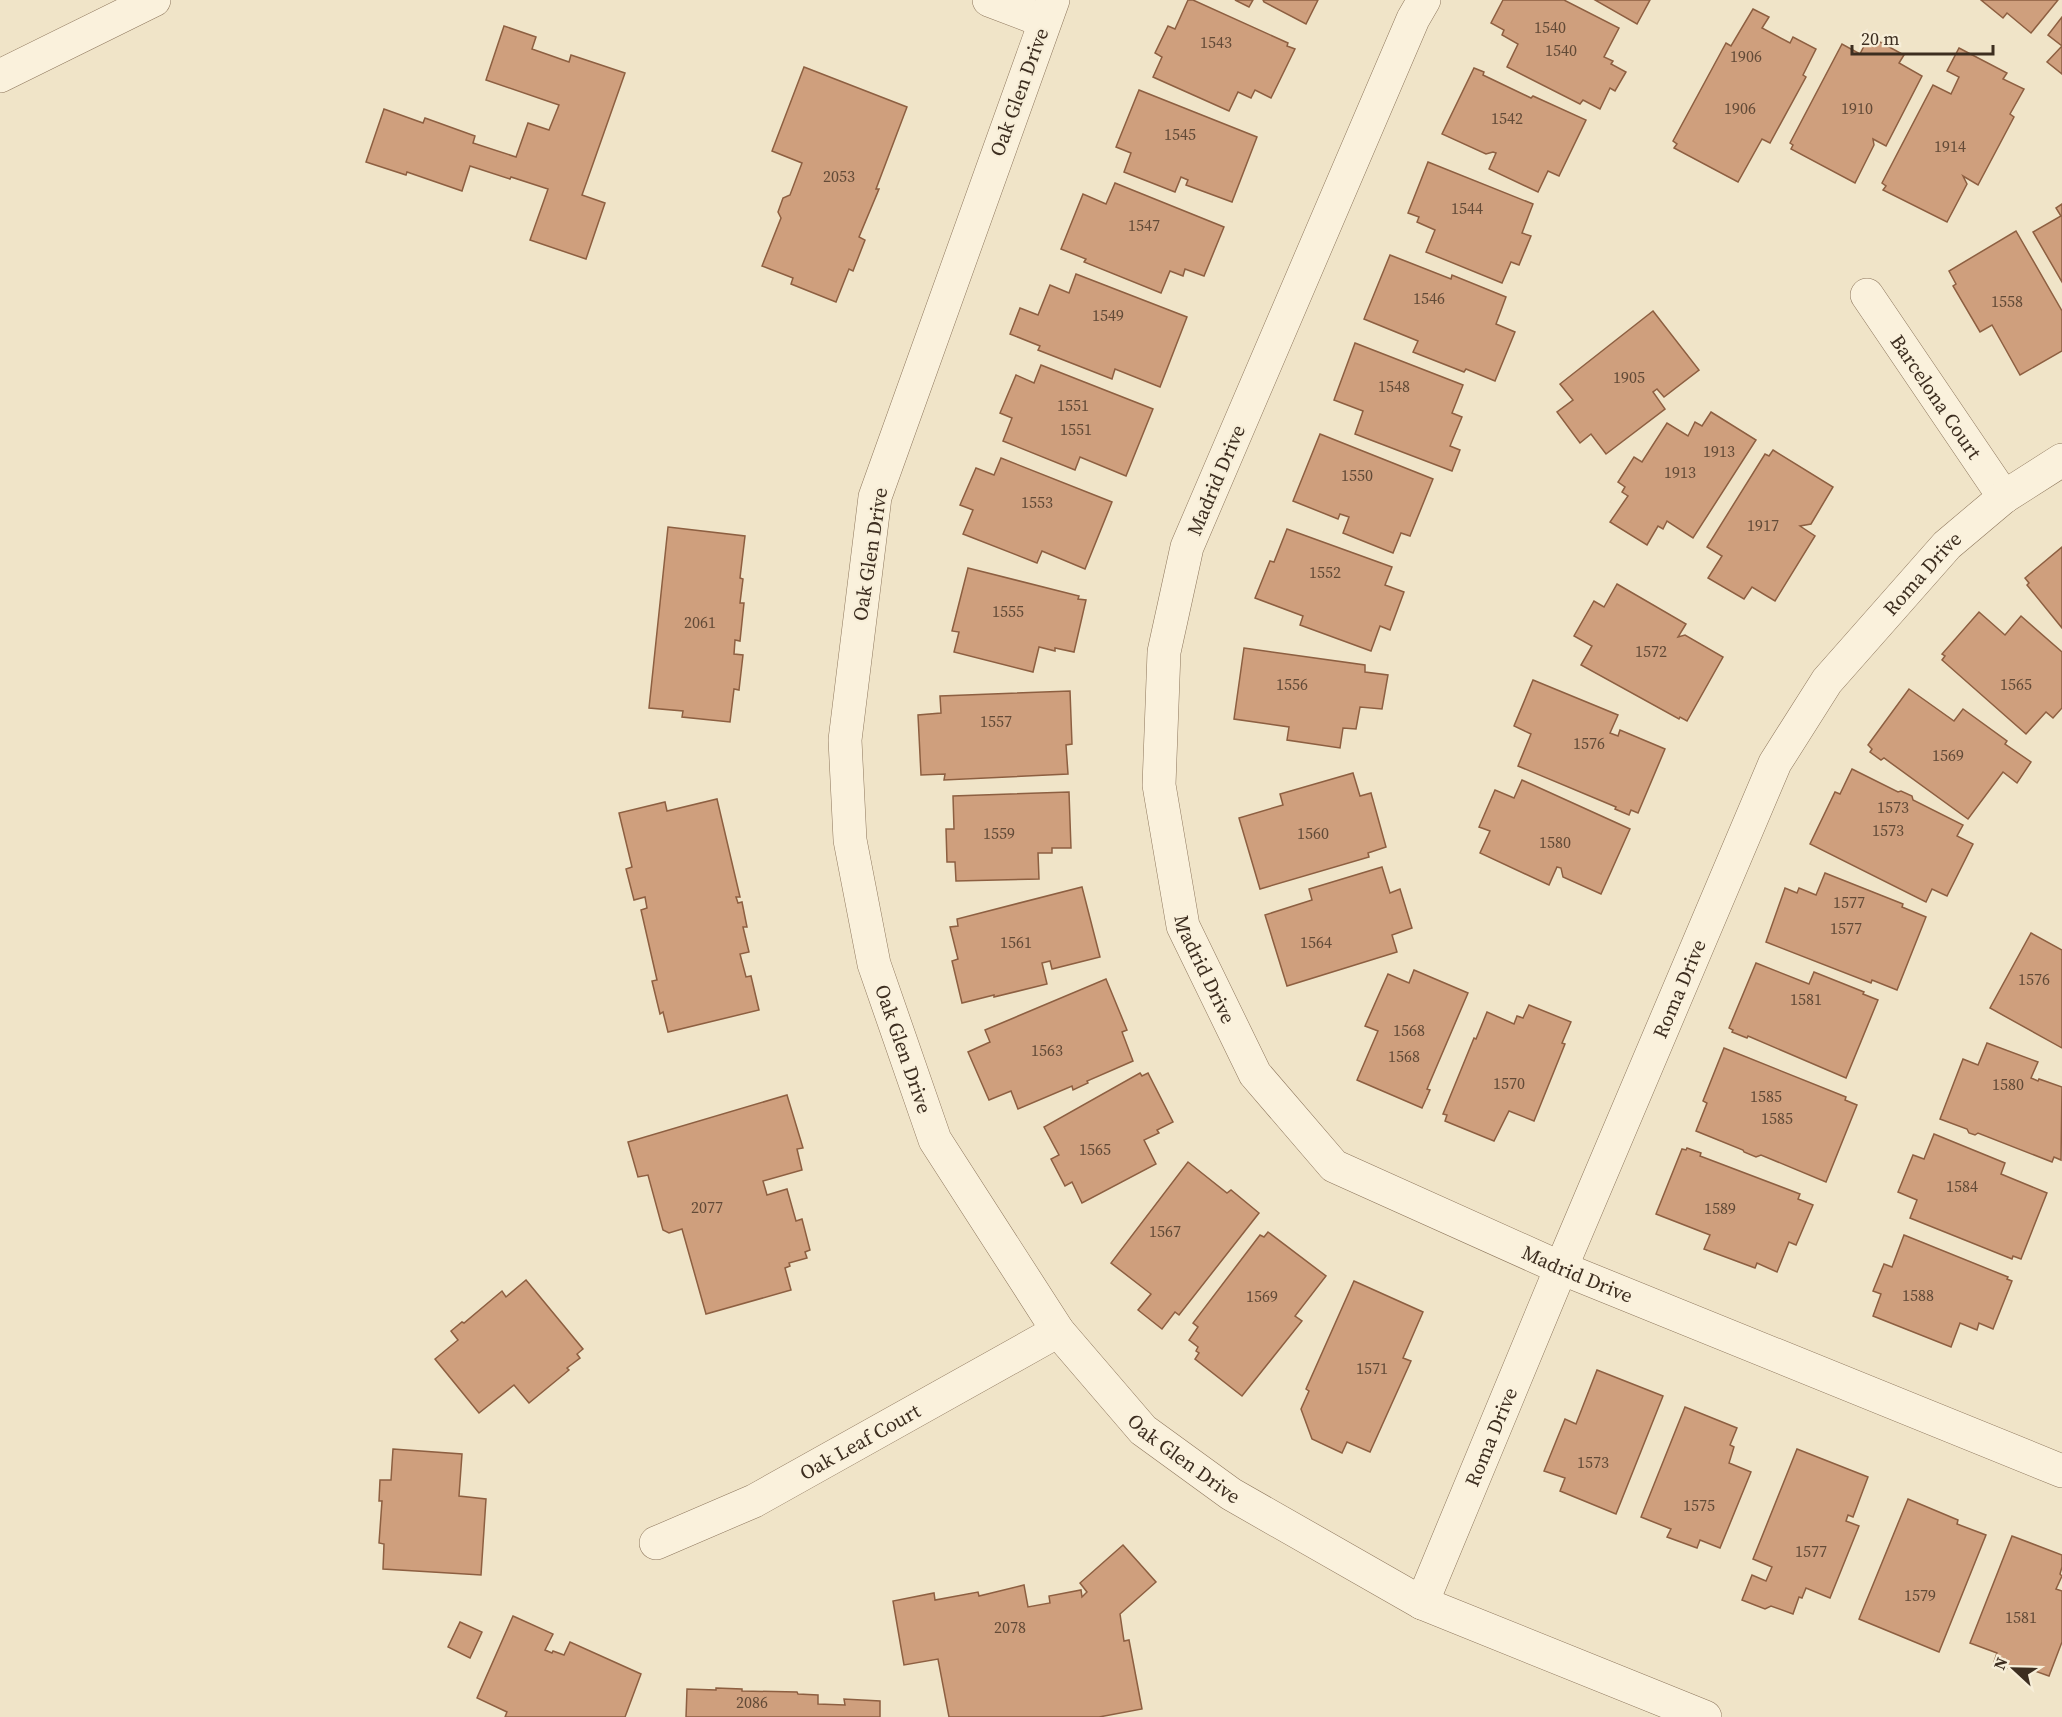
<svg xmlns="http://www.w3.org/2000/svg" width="2062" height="1717" font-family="'Source Serif 4',serif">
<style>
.building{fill:#cf9f7d;stroke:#8d5f41;stroke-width:1.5}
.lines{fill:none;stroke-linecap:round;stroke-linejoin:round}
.street-casing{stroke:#8d765c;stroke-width:34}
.street{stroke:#faf1dc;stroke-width:33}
.labels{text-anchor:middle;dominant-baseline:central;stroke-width:4.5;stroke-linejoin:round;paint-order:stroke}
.number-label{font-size:16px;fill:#624a37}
.street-label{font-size:20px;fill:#3d2e20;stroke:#f7eed8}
</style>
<rect width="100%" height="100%" fill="#f0e4c8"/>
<!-- building -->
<g class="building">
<polygon points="1188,0 1193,0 1288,43 1287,46 1295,49 1271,98 1255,90 1251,98 1238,92 1229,111 1153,77 1162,57 1155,53 1168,26 1175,29"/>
<polygon points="1235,0 1253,0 1249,7"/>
<polygon points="1263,0 1318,0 1306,24 1264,2"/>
<polygon points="1503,0 1564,0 1619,28 1604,57 1613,61 1611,64 1626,72 1615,91 1610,88 1600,109 1583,100 1580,104 1507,67 1518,44 1502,35 1504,30 1491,23"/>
<polygon points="1595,0 1650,0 1637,24"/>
<polygon points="1981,0 2058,0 2031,33 2007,13 2003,18"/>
<polygon points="1753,9 1769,17 1762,28 1790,43 1793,37 1816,49 1803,75 1806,77 1770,143 1762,139 1738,182 1674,148 1677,144 1673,141 1726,43 1731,46"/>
<polygon points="2062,17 2062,74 2047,62 2062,46 2048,35"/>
<polygon points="504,26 536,37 532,49 569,62 571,55 625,73 582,195 605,203 586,259 530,240 548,189 511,177 510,179 470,166 462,191 407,172 406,175 366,162 384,109 423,123 425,118 475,136 473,143 516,157 528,123 549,130 559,105 486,80"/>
<polygon points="1869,36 1904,55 1899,63 1922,76 1886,146 1873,139 1874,145 1855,183 1791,149 1793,145 1790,143 1842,44 1860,54"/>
<polygon points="1959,48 2007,73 2003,79 2024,89 2010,114 2014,117 1978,185 1963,176 1967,184 1947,222 1883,190 1886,186 1882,183 1933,85 1951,94 1959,77 1947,71"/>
<polygon points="804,67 907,107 876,189 879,189 859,237 865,240 853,271 849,269 836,302 791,284 793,278 762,266 781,218 778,212 783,198 790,195 802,163 772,151"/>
<polygon points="1474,68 1484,72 1483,75 1531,98 1533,96 1586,120 1559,176 1548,171 1538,192 1489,169 1496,153 1493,152 1486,154 1442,134"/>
<polygon points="1139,90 1257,137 1232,202 1186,185 1188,180 1181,177 1175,192 1124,172 1131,153 1116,147"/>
<polygon points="1428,162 1533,204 1522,233 1531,236 1519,265 1511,262 1502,283 1426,252 1435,230 1417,222 1419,217 1408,213"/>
<polygon points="1115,183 1224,227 1204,276 1185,269 1183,276 1170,271 1161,293 1084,262 1086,259 1061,249 1083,194 1106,204"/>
<polygon points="2062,204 2062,282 2033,232 2061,216 2056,208"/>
<polygon points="2016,231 2062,311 2062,351 2020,375 1992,325 1980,332 1953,286 1956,284 1949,271"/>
<polygon points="1390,255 1451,279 1452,275 1506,297 1496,324 1515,332 1495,381 1466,369 1464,372 1413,352 1418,341 1364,319"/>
<polygon points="1076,274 1187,317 1160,387 1115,369 1112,379 1038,350 1040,346 1010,334 1020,308 1038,315 1050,285 1069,293"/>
<polygon points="1653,311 1699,370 1664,397 1657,389 1653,392 1665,409 1606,454 1591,434 1580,443 1557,412 1573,400 1560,384"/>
<polygon points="1355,343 1463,385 1452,413 1462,417 1450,446 1460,450 1452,471 1355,434 1363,411 1334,400"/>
<polygon points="1041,365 1153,409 1126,476 1080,457 1075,470 1003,441 1012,418 1000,413 1016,375 1034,383"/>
<polygon points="1711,412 1756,440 1693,538 1667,521 1663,529 1658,526 1647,545 1610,522 1628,496 1622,492 1625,487 1618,482 1634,457 1642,462 1667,423 1688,436 1695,422 1702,426"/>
<polygon points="1320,434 1433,479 1410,536 1401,533 1393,553 1343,533 1349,517 1340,514 1338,519 1293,501"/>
<polygon points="1773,450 1833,487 1811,524 1800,526 1815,536 1775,601 1752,587 1744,599 1708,578 1722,556 1707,547 1765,454 1769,456"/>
<polygon points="1001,458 1112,502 1085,569 1042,551 1037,563 963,534 973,510 960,505 976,468 994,475"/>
<polygon points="668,527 745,536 740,578 743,579 740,603 744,603 740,641 735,640 734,654 743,655 739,690 734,689 730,722 682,717 683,711 649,708"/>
<polygon points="1287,529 1392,567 1385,585 1404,592 1390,630 1380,626 1371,651 1300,625 1303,616 1255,598 1270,561 1274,562"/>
<polygon points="2062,547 2062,628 2027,585 2029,583 2025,578"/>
<polygon points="968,568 1079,596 1078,599 1086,600 1074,652 1055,648 1055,651 1039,647 1033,672 954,652 959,632 952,631"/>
<polygon points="1617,584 1686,624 1678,637 1685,635 1723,657 1687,721 1680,717 1679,719 1581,665 1592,646 1574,636 1594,601 1604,607"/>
<polygon points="1979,612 2005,635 2021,616 2062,652 2062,708 2053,718 2046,712 2026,734 1942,660 1945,656 1942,654"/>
<polygon points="1244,648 1365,665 1365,672 1388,675 1382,709 1360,707 1356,729 1343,728 1340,748 1287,740 1289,727 1234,719"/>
<polygon points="1533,680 1618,715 1610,733 1618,736 1620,730 1665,749 1638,813 1631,810 1629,815 1615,809 1616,807 1518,766 1531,734 1514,726"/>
<polygon points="1909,689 1954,721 1963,709 2007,741 2005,744 2031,762 2017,783 2003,772 1968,819 1884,758 1881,760 1870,752 1872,749 1868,745"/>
<polygon points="1070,691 1072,744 1066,745 1068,774 944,780 945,774 921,775 918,715 941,713 940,696"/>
<polygon points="1852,769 1898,792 1901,791 1912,796 1913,800 1963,825 1957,836 1973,844 1947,896 1932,889 1926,902 1810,844 1835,792 1840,794"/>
<polygon points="1353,773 1360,796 1371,793 1386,847 1368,853 1369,857 1260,889 1239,818 1283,805 1280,794"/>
<polygon points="1522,780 1630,829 1601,894 1563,877 1561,868 1557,867 1549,885 1480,853 1490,831 1479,827 1495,790 1514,798"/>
<polygon points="1069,792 1071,848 1052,848 1052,853 1038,853 1039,879 956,881 955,862 947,862 946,829 954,829 953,796"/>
<polygon points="717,799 740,897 736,897 738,903 742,902 747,927 743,927 749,952 740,954 746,977 751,976 759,1010 668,1032 663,1012 660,1014 652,981 657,980 641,910 647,908 645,897 634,900 626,869 632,867 619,813 665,802 667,811"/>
<polygon points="1382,867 1390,893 1400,889 1412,928 1392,935 1397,952 1287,986 1265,915 1312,900 1309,889"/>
<polygon points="1825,873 1903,904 1902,907 1926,917 1897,990 1872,980 1871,983 1766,942 1785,888 1797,893 1799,888 1816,895"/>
<polygon points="1082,887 1100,957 1052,969 1050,961 1042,963 1047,984 994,997 994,995 962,1003 952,961 958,959 950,927 958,926 957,919"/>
<polygon points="2031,933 2062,950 2062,1048 1990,1008"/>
<polygon points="1756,963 1809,984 1814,972 1864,992 1863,994 1878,1000 1846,1078 1748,1036 1747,1038 1732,1032 1733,1030 1729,1028"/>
<polygon points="1414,970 1468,993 1427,1089 1430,1090 1422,1108 1357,1080 1378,1031 1365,1026 1388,974 1409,983"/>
<polygon points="1106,979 1127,1030 1122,1032 1133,1061 1087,1081 1088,1083 1073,1090 1072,1086 1018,1109 1011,1091 989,1100 968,1052 990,1042 985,1030"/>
<polygon points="1529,1005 1571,1022 1562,1043 1565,1044 1534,1121 1509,1111 1494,1141 1445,1121 1447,1115 1443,1114 1474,1038 1476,1039 1487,1012 1514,1024 1517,1016 1523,1018"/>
<polygon points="1987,1043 2038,1062 2031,1078 2038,1081 2039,1079 2062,1087 2061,1160 2054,1157 2052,1162 1978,1133 1975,1135 1969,1133 1967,1129 1940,1119 1963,1059 1978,1065"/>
<polygon points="1724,1048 1846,1097 1845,1100 1857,1105 1826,1182 1761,1155 1756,1157 1744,1152 1743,1150 1696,1131 1707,1103 1703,1101"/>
<polygon points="1140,1073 1142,1076 1148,1073 1173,1122 1157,1130 1159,1133 1144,1140 1156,1164 1082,1203 1072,1182 1065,1186 1051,1159 1059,1155 1044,1127"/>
<polygon points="787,1095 803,1148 797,1149 802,1170 763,1181 767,1195 787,1189 796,1221 802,1219 810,1250 805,1252 807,1258 789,1263 790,1266 785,1268 791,1290 706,1314 682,1229 669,1233 663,1230 648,1175 638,1177 628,1142"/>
<polygon points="1934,1134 2005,1163 2001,1174 2047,1193 2021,1259 2013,1256 2012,1259 1910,1218 1917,1200 1898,1192 1913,1155 1924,1159"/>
<polygon points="1687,1148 1701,1153 1700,1156 1800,1194 1798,1199 1813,1205 1796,1245 1789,1242 1777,1272 1757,1263 1755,1268 1704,1249 1710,1235 1656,1214 1682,1149 1686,1150"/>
<polygon points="1188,1162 1227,1193 1231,1190 1259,1213 1179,1315 1175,1312 1162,1329 1138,1310 1151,1294 1111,1263"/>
<polygon points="1268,1232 1326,1276 1295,1316 1302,1321 1242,1396 1195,1359 1199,1353 1196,1351 1198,1347 1189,1340 1198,1327 1193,1323 1260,1235 1264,1237"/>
<polygon points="1904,1235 2008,1277 2007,1279 2012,1281 1993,1329 1979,1323 1977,1330 1960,1323 1951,1347 1873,1316 1881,1294 1873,1291 1884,1264 1892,1267"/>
<polygon points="526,1280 583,1349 577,1354 580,1358 567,1368 569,1370 529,1403 514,1385 479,1413 435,1359 458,1340 451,1331 462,1322 464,1323 502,1291 506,1297"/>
<polygon points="1354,1281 1423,1312 1403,1358 1411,1361 1370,1452 1347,1442 1342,1453 1312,1439 1301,1409 1309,1391 1306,1389"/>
<polygon points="1597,1370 1663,1396 1616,1514 1560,1491 1565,1478 1544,1471 1565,1419 1576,1424"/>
<polygon points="1685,1407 1737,1428 1730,1445 1734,1447 1729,1463 1751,1472 1720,1548 1700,1540 1697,1548 1667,1537 1671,1529 1641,1517"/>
<polygon points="393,1449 462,1454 459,1496 486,1499 481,1575 383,1569 384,1544 379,1543 382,1501 379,1501 380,1480 391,1480"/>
<polygon points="1797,1449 1868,1477 1853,1517 1848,1515 1846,1521 1859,1526 1830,1598 1806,1588 1802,1598 1799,1597 1793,1614 1771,1606 1765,1609 1742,1600 1752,1575 1766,1581 1772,1567 1753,1559"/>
<polygon points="1908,1499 1958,1520 1957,1524 1986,1535 1939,1652 1859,1619"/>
<polygon points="2012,1536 2062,1555 2062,1567 2060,1574 2062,1576 2056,1589 2062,1591 2062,1642 2049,1676 2029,1669 2026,1675 1994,1662 1997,1653 1970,1643"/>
<polygon points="1123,1545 1156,1582 1120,1614 1124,1641 1129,1640 1142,1709 1099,1717 949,1717 938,1659 904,1665 893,1601 934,1593 935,1600 978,1592 979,1596 1024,1585 1028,1607 1050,1603 1049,1596 1081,1590 1082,1597 1087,1592 1080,1583"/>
<polygon points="513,1616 553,1634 545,1650 552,1653 553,1651 564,1655 570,1642 641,1674 625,1717 505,1717 507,1712 477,1698"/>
<polygon points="460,1622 482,1632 470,1658 448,1647"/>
<polygon points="716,1688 742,1689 742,1691 797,1692 798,1694 818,1695 818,1704 845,1705 844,1699 880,1701 880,1717 686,1717 687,1689 716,1690"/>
</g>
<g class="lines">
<defs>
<g id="street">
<polyline points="989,0 1044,21"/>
<path id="s1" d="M1053,0L875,497L845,740L850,840L874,964L935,1140L1058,1331L1143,1430L1231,1494L1422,1603L1705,1717"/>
<path id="s2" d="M1424,0L1413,19L1187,547L1164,652L1159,785L1183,926L1255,1074L1334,1166L1561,1268L2062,1471"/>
<polyline points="0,76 154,0"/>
<path id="s3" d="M1867,295L2004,497"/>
<path id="s4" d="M656,1543L754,1501L1058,1331"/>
<path id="s5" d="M1422,1603L1561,1268L1775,763L1827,681L1947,545L2004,497L2062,460"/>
</g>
</defs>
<!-- street casing -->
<use href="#street" class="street-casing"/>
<!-- street -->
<use href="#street" class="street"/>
</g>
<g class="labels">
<!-- number labels -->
<g class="number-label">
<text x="1550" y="27">1540</text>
<text x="1216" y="42">1543</text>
<text x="1561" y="50">1540</text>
<text x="1746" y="56">1906</text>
<text x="1740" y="108">1906</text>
<text x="1857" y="108">1910</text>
<text x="1507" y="118">1542</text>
<text x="1180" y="134">1545</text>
<text x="1950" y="146">1914</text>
<text x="839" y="176">2053</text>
<text x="1467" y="208">1544</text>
<text x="1144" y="225">1547</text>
<text x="1429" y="298">1546</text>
<text x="2007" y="301">1558</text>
<text x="1108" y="315">1549</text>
<text x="1629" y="377">1905</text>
<text x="1394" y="386">1548</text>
<text x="1073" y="405">1551</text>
<text x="1076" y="429">1551</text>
<text x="1719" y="451">1913</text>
<text x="1680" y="472">1913</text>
<text x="1357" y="475">1550</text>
<text x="1037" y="502">1553</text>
<text x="1763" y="525">1917</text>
<text x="1325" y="572">1552</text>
<text x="1008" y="611">1555</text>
<text x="700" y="622">2061</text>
<text x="1651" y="651">1572</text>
<text x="1292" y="684">1556</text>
<text x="2016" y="684">1565</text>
<text x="996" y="721">1557</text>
<text x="1589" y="743">1576</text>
<text x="1948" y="755">1569</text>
<text x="1893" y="807">1573</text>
<text x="1888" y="830">1573</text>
<text x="999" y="833">1559</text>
<text x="1313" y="833">1560</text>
<text x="1555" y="842">1580</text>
<text x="1849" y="902">1577</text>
<text x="1846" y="928">1577</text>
<text x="1016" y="942">1561</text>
<text x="1316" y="942">1564</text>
<text x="2034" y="979">1576</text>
<text x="1806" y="999">1581</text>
<text x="1409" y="1030">1568</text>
<text x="1047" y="1050">1563</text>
<text x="1404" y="1056">1568</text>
<text x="1509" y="1083">1570</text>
<text x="2008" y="1084">1580</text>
<text x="1766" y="1096">1585</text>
<text x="1777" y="1118">1585</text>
<text x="1095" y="1149">1565</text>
<text x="1962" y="1186">1584</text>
<text x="707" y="1207">2077</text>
<text x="1720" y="1208">1589</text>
<text x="1165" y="1231">1567</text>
<text x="1918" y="1295">1588</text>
<text x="1262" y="1296">1569</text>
<text x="1372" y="1368">1571</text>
<text x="1593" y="1462">1573</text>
<text x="1699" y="1505">1575</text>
<text x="1811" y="1551">1577</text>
<text x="1920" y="1595">1579</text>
<text x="2021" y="1617">1581</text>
<text x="1010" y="1627">2078</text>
<text x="752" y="1702">2086</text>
</g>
<!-- street labels -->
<g class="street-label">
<text transform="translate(1019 92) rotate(-70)">Oak Glen Drive</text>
<text stroke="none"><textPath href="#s3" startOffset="123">Barcelona Court</textPath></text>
<text transform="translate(1216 480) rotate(-67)">Madrid Drive</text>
<text transform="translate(870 554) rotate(-81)">Oak Glen Drive</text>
<text stroke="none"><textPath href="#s5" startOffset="1152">Roma Drive</textPath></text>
<text stroke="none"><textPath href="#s2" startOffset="1028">Madrid Drive</textPath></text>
<text stroke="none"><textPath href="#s5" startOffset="666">Roma Drive</textPath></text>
<text stroke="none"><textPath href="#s1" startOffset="1089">Oak Glen Drive</textPath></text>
<text stroke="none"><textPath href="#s2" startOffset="1532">Madrid Drive</textPath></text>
<text stroke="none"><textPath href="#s5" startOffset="180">Roma Drive</textPath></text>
<text stroke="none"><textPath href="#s4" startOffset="228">Oak Leaf Court</textPath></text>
<text stroke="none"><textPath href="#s1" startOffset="1593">Oak Glen Drive</textPath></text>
</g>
</g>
<!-- north arrow -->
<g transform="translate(2014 1669) rotate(292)" stroke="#f7eed8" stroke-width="4.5" paint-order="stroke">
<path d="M0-4.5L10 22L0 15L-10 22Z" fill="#3d2e20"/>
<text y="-9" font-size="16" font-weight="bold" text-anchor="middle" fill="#3d2e20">N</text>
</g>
<!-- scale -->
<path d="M1852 45v9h141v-9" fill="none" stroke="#3d2e20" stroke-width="3"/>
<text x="1861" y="45" font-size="18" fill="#3d2e20" stroke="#f7eed8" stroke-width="4.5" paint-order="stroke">20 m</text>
</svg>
